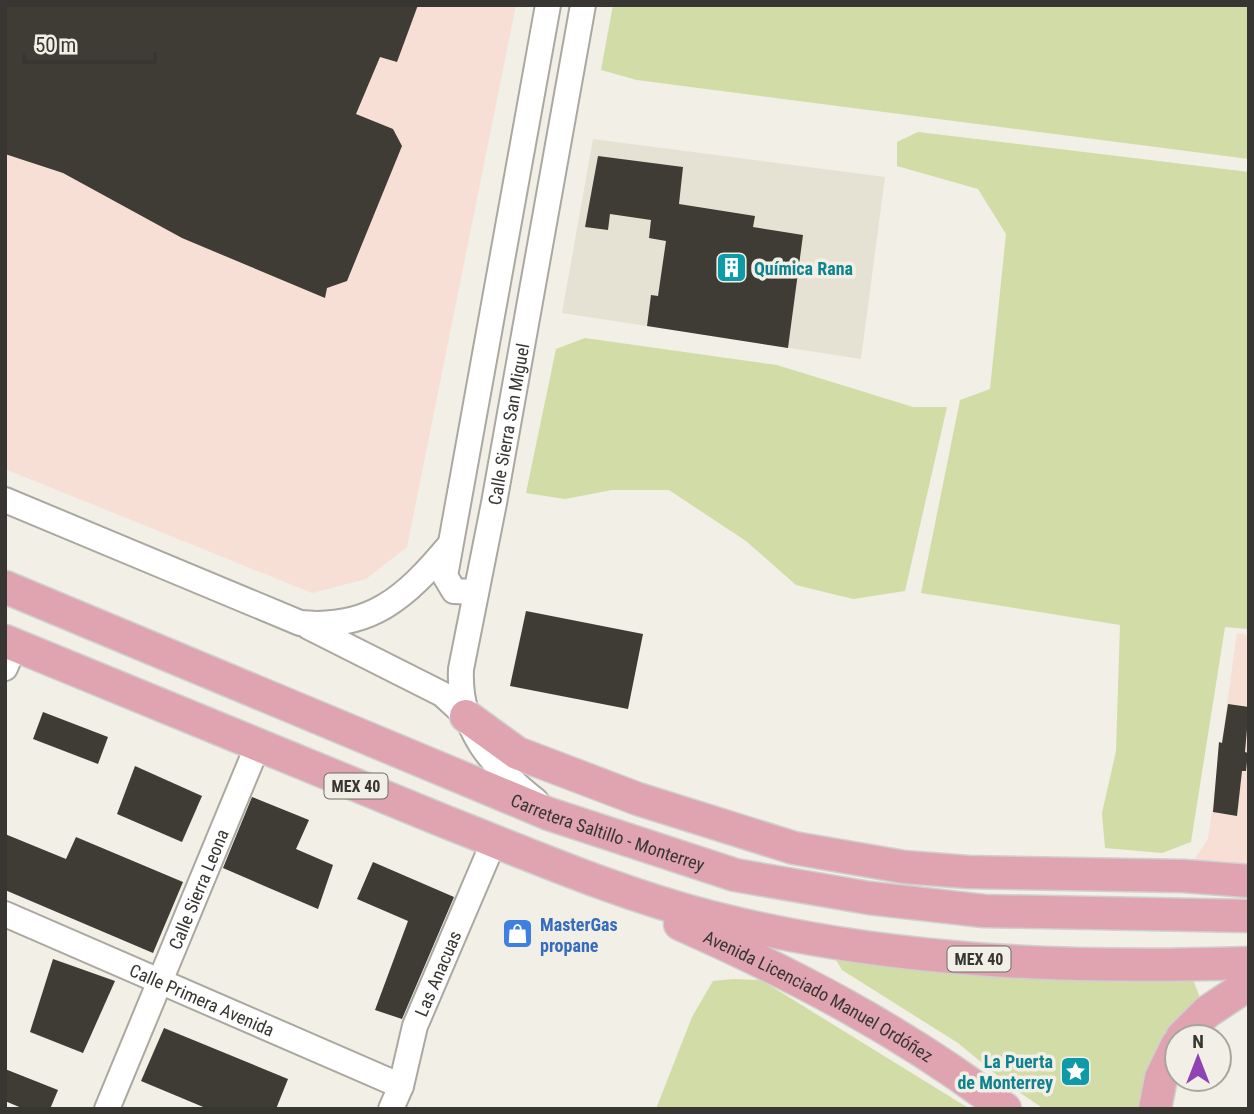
<svg xmlns="http://www.w3.org/2000/svg" width="1254" height="1114" font-family="'Roboto Condensed',sans-serif">
<style>
.commercial{fill:#f7dfd6}
.built{fill:#e6e2d3}
.green{fill:#d2dca6}
.building{fill:#3e3c35}
.lines{fill:none;stroke-linecap:round;stroke-linejoin:round}
.minor-casing{stroke:#aaa8a0;stroke-width:28}
.major-casing{stroke:#cfcfce;stroke-width:35}
.minor{stroke:#fff;stroke-width:24}
.major{stroke:#e0a4b0;stroke-width:32}
.labels{text-anchor:middle;dominant-baseline:central;stroke-width:7;stroke-linejoin:round;paint-order:stroke}
.shield{fill:#f1efe6;stroke:#6f6e68;stroke-width:2}
.shield-label{font-size:16px;font-weight:bold;fill:#373632}
.culture-label{font-size:18px;font-weight:bold;fill:#0d838f;stroke:#f1efe6;text-anchor:start}
.street-label{font-size:18px;fill:#373632;stroke:#f1efe6}
.shop-label{font-size:18px;font-weight:bold;fill:#366cbe;stroke:#f1efe6;text-anchor:start}
</style>
<rect width="100%" height="100%" fill="#f1efe6"/>
<!-- commercial -->
<g class="commercial">
<polygon points="5,5 516,5 407,547 366,579 312,593 5,469"/>
<polygon points="1237,633 1249,635 1249,876 1186,872 1208,839"/>
</g>
<!-- built -->
<polygon class="built" points="593,139 885,177 861,359 562,313"/>
<!-- green -->
<g class="green">
<polygon points="613,5 1249,5 1249,159 637,80 601,70"/>
<polygon points="918,132 1249,172 1249,629 1225,627 1191,842 1162,853 1105,848 1102,813 1116,751 1120,625 921,593 960,400 990,389 1006,234 978,189 897,166 897,142"/>
<polygon points="585,338 777,365 913,407 947,407 905,591 853,599 796,585 746,541 669,490 612,490 565,499 526,493 556,349"/>
<polygon points="835,958 1186,980 1194,982 1200,998 1152,1109 1044,1109 1010,1086 958,1043 842,970"/>
<polygon points="733,979 761,980 970,1109 656,1109 692,1017 713,981"/>
</g>
<!-- building -->
<g class="building">
<polygon points="5,5 418,5 397,62 380,57 356,114 393,129 402,146 347,281 327,288 325,298 182,238 63,173 5,154"/>
<polygon points="598,156 683,167 679,204 755,216 753,227 803,235 788,348 647,326 651,295 658,296 666,241 649,238 651,220 610,214 608,230 585,227"/>
<polygon points="526,611 643,634 628,709 510,686"/>
<polygon points="1228,704 1249,707 1245,752 1248,753 1246,771 1242,771 1237,816 1213,812 1219,742 1222,743"/>
<polygon points="43,712 108,737 98,764 33,739"/>
<polygon points="135,766 202,796 182,842 117,814"/>
<polygon points="252,797 309,820 296,849 333,865 318,909 223,868"/>
<polygon points="5,834 66,859 76,837 183,882 153,953 5,890"/>
<polygon points="373,862 454,897 402,1019 375,1010 408,921 357,899"/>
<polygon points="53,959 115,981 83,1053 30,1032"/>
<polygon points="164,1028 288,1079 276,1109 208,1109 141,1081"/>
<polygon points="5,1069 58,1090 50,1109 24,1109 5,1101"/>
</g>
<g class="lines">
<defs>
<g id="minor">
<path d="M5,500L300,623C370,630 406,597 448,547"/>
<polyline points="476,592 454,591 445,576 548,5"/>
<polyline points="309,627 442,694 466,716"/>
<polyline points="5,668 15,645"/>
<path id="s1" d="M536,801C492,766 458,729 461,669L494,503L583,5"/>
<path id="s2" d="M5,914L401,1086"/>
<path id="s3" d="M107,1109L257,747"/>
<path id="s4" d="M391,1109L401,1086L415,1026L494,841"/>
</g>
<g id="major">
<path id="s5" d="M5,587L549,814L735,875L869,898L984,911L1249,916"/>
<path d="M5,641C152,702 299,763 446,822C533,856 620,894 710,917C886,962 1069,969 1249,963"/>
<polyline points="466,716 517,753 638,799 794,848 904,867 968,872 1183,876 1249,881"/>
<path id="s6" d="M680,924C795,975 904,1032 1005,1109"/>
<polyline points="1182,1037 1207,1012 1249,984"/>
<polyline points="1155,1109 1161,1078 1177,1045"/>
</g>
</defs>
<!-- minor casing -->
<use href="#minor" class="minor-casing"/>
<!-- major casing -->
<use href="#major" class="major-casing"/>
<!-- minor -->
<use href="#minor" class="minor"/>
<!-- major -->
<use href="#major" class="major"/>
</g>
<!-- icons -->
<defs>
<symbol id="building-square" viewBox="-11 -11 22 22"><rect x="-9" y="-9" width="18" height="18" rx="4" fill="#0f9aa8" stroke="#f1efe6"/><path d="M-4-6H4V6H1V3H-1V6H-4ZM-2.5-4.3h1.7v1.8h-1.7ZM.8-4.3h1.7v1.8H.8ZM-2.5-1h1.7V.8h-1.7ZM.8-1h1.7V.8H.8Z" fill="#fff"/></symbol>
<symbol id="shop-square" viewBox="-11 -11 22 22"><rect x="-9" y="-9" width="18" height="18" rx="4" fill="#3f7fe0" stroke="#f1efe6"/><path d="M-5-2.5h2.3a2.7 3.5 0 0 1 5.4 0H5L5.5 6h-11ZM-1.5-2.5h3a1.5 2.3 0 0 0-3 0Z" fill="#fff"/></symbol>
<symbol id="sight-square" viewBox="-11 -11 22 22"><rect x="-9" y="-9" width="18" height="18" rx="4" fill="#0f9aa8" stroke="#f1efe6"/><path d="M0-6L1.8-2.2L6-1.7L2.9 1.2L3.7 5.4L0 3.3L-3.7 5.4L-2.9 1.2L-6-1.7L-1.8-2.2Z" fill="#fff"/></symbol>
</defs>
<g fill-rule="evenodd">
<use href="#building-square" x="714" y="250" width="35" height="35"/>
<use href="#shop-square" x="500" y="916" width="35" height="35"/>
<use href="#sight-square" x="1058" y="1054" width="35" height="35"/>
</g>
<g class="labels">
<!-- shield labels -->
<g class="shield">
<rect x="324.5" y="773.5" width="63" height="25" rx="5"/>
<rect x="947.5" y="946.5" width="63" height="25" rx="5"/>
</g>
<g class="shield-label">
<text x="356" y="786">MEX 40</text>
<text x="979" y="959">MEX 40</text>
</g>
<!-- culture labels -->
<g class="culture-label">
<text x="754" y="268">Química Rana</text>
<text x="1053" y="1061" text-anchor="end">La Puerta<tspan x="1053" dy="21">de Monterrey</tspan></text>
</g>
<!-- street labels -->
<g class="street-label">
<text stroke="none"><textPath href="#s1" startOffset="408">Calle Sierra San Miguel</textPath></text>
<text stroke="none"><textPath href="#s5" startOffset="651">Carretera Saltillo - Monterrey</textPath></text>
<text stroke="none"><textPath href="#s3" startOffset="238">Calle Sierra Leona</textPath></text>
<text stroke="none"><textPath href="#s4" startOffset="144">Las Anacuas</textPath></text>
<text stroke="none"><textPath href="#s6" startOffset="156">Avenida Licenciado Manuel Ordóñez</textPath></text>
<text stroke="none"><textPath href="#s2" startOffset="215">Calle Primera Avenida</textPath></text>
</g>
<!-- shop labels -->
<g class="shop-label">
<text x="540" y="924">MasterGas<tspan x="540" dy="21">propane</tspan></text>
</g>
</g>
<!-- border -->
<rect width="1254" height="1114" fill="none" stroke="#373632" stroke-width="14"/>
<!-- north arrow -->
<g transform="translate(1198 1058)"><circle r="33" fill="#f1efe6" stroke="#a7a59e" stroke-width="2"/>
<path d="M0-5L12 26L0 18L-12 26Z" fill="#9043b4"/>
<text y="-10" font-size="19" font-weight="bold" text-anchor="middle" fill="#373632">N</text>
</g>
<!-- scale -->
<path d="M24 52v10h131v-10" fill="none" stroke="#373632" stroke-width="3.5"/>
<text x="35" y="52" font-size="21" fill="#373632" stroke="#f1efe6" stroke-width="5" paint-order="stroke">50 m</text>
</svg>
